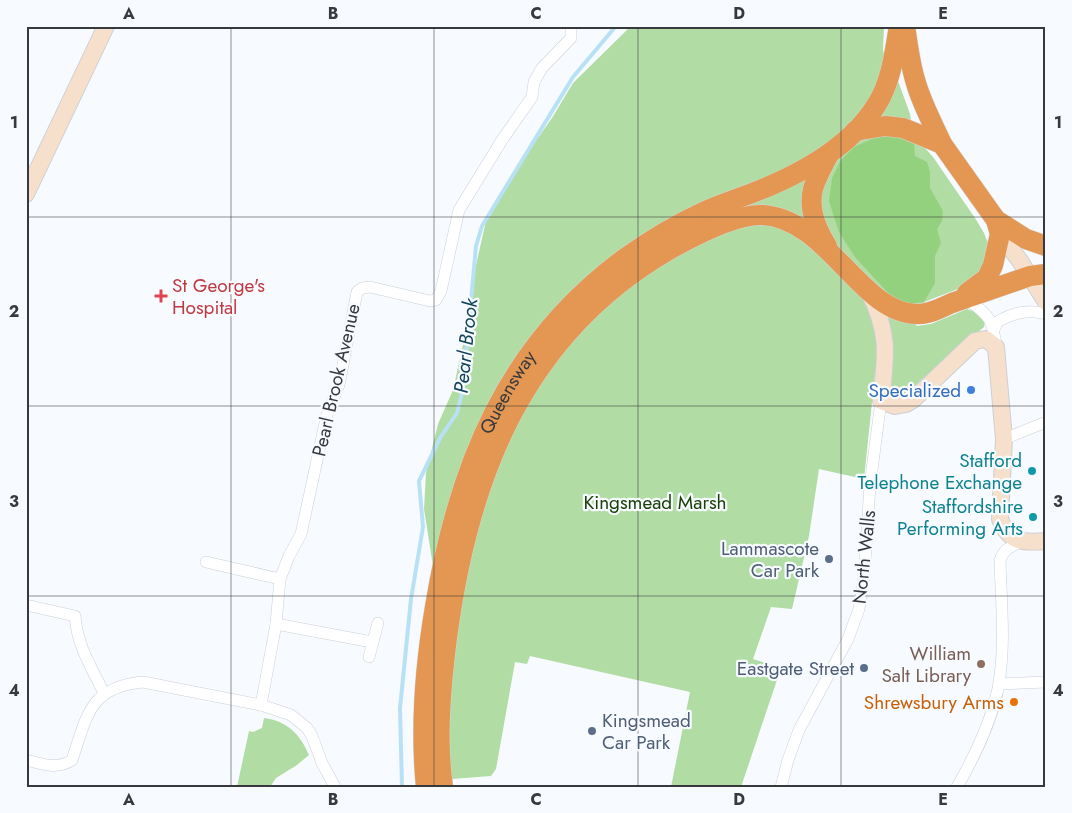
<svg xmlns="http://www.w3.org/2000/svg" width="1072" height="813" font-family="Jost,sans-serif">
<style>
.green{fill:#b1dca3}
.forest{fill:#94d17f}
.lines{fill:none;stroke-linecap:round;stroke-linejoin:round}
.stream{stroke:#b9e1f6;stroke-width:4}
.street-casing{stroke:#cccfd6;stroke-width:12}
.secondary-casing{stroke:#cccfd6;stroke-width:18}
.highway-casing{stroke:#d7d7d8;stroke-width:21}
.street{stroke:#fff;stroke-width:11}
.secondary{stroke:#f7e0cb;stroke-width:16}
.highway{stroke:#e39752;stroke-width:20}
.grid{fill:none;stroke:#38393c;stroke-width:1;stroke-opacity:0.55}
.health-dot{fill:#e0444e;stroke:#f7faff;stroke-width:2}
.shop-dot{fill:#3f7fe0;stroke:#f7faff;stroke-width:2}
.culture-dot{fill:#0f9aa8;stroke:#f7faff;stroke-width:2}
.service-dot{fill:#5c6f8a;stroke:#f7faff;stroke-width:2}
.education-dot{fill:#8d6e63;stroke:#f7faff;stroke-width:2}
.food-dot{fill:#e8710a;stroke:#f7faff;stroke-width:2}
.labels{text-anchor:middle;dominant-baseline:central;stroke-width:4.5;stroke-linejoin:round;paint-order:stroke}
.health-label{font-size:19px;fill:#be3a42;stroke:#f7faff;text-anchor:start}
.street-label{font-size:19px;fill:#38393c;stroke:#f7faff}
.shop-label{font-size:19px;fill:#366cbe;stroke:#f7faff;text-anchor:end}
.culture-label{font-size:19px;fill:#0d838f;stroke:#f7faff;text-anchor:end}
.park-label{font-size:19px;fill:#194007;stroke:#f7faff}
.service-label{font-size:19px;fill:#4e5e75;stroke:#f7faff;text-anchor:end}
.education-label{font-size:19px;fill:#785e54;stroke:#f7faff;text-anchor:end}
.food-label{font-size:19px;fill:#c56008;stroke:#f7faff;text-anchor:end}
.water-label{font-size:20px;font-style:italic;fill:#114358;stroke:#f7faff}
.neatline{fill:none;stroke:#38393c;stroke-width:2}
.grid-label{font-size:16px;text-anchor:middle;font-weight:bold;fill:#38393c}
</style>
<rect width="100%" height="100%" fill="#f7faff"/>
<!-- green -->
<g class="green">
<path d="M631,26H884L883,51L898,81L910,114L914,142L923,146L933,157L975,218L984,233L988,243V254L979,275L963,287L924,302L916,326L931,324L967,309L975,312L985,322L984,327L905,394C899,396 895,397 890,392L891,374L875,373L864,479L819,469L809,536L792,609L771,607L753,659L781,668L741,787H671L690,692L530,656L527,664L515,662L496,769L491,776L452,779L417,726L433,566L424,509L426,473L438,424L453,390L466,331L474,274L486,221L516,169L552,118L573,83Z"/>
<path d="M264,718C287,721 300,734 309,755L297,765L276,778L270,787H237L249,731L253,732L262,728Z"/>
</g>
<!-- forest -->
<polygon class="forest" points="892,135 907,138 914,142 915,156 927,162 930,172 930,188 943,211 942,221 937,229 941,243 935,256 935,283 924,302 908,304 890,295 855,257 839,232 829,201 832,178 841,160 854,147 874,138"/>
<g class="lines">
<!-- stream -->
<polyline class="stream" points="402,787 400,708 411,599 423,527 419,481 440,438 457,413 463,389 476,246 482,226 573,77 616,26"/>
<defs>
<g id="street">
<path d="M967,299C989,316 993,318 996,347"/>
<path d="M994,330L997,322C1013,313 1027,309 1046,314"/>
<polyline points="1004,439 1046,422"/>
<polyline points="206,562 280,579"/>
<path d="M26,605L75,616C77,645 91,667 104,693"/>
<polyline points="276,624 372,642"/>
<polyline points="369,657 378,623"/>
<polyline points="999,684 1046,682"/>
<polyline points="261,705 276,624 280,579 289,556 301,534 327,414 339,385 357,292 362,288 370,287 430,301 436,300 441,291 459,210 502,140 532,97 534,82 542,68 571,38 571,26"/>
<path d="M26,760C42,764 57,770 72,760C87,716 89,687 143,682L261,705L291,715L307,728L312,736L322,763L335,787"/>
<polyline points="781,787 788,760 799,730 848,639 859,609 864,577 870,485 881,401"/>
<path d="M957,787C975,756 996,712 1000,676C1005,638 1001,598 1000,560C1004,549 1010,547 1020,542"/>
</g>
<g id="secondary">
<polyline points="26,194 106,26"/>
<polyline points="1000,234 1020,261 1046,302"/>
<path d="M869,292C890,334 886,356 881,401L895,406L906,404L914,399L975,341L986,339L996,347L1004,439L1000,519C1009,543 1023,543 1046,541"/>
</g>
<g id="highway">
<path d="M905,26C908,45 910,65 916,83C922,104 933,124 942,144"/>
<polyline points="855,131 885,126 903,128 942,144 996,220 1000,234 993,265 987,278 967,293"/>
<polyline points="996,220 1026,239 1046,246"/>
<path d="M827,246C817,230 808,209 813,189C816,178 823,166 828,156"/>
<path id="s1" d="M426,787C420,727 425,666 435,607C458,466 507,345 625,258C649,241 675,225 701,213C720,204 740,198 760,190C807,171 857,143 881,97C892,75 895,50 899,26"/>
<path d="M443,787C436,739 441,685 447,638C468,479 522,336 667,251C690,238 735,214 762,215C828,218 861,315 918,314C930,314 941,308 952,303C978,294 1004,285 1030,276L1046,274"/>
</g>
</defs>
<!-- street casing -->
<use href="#street" class="street-casing"/>
<!-- secondary casing -->
<use href="#secondary" class="secondary-casing"/>
<!-- highway casing -->
<use href="#highway" class="highway-casing"/>
<!-- street -->
<use href="#street" class="street"/>
<!-- secondary -->
<use href="#secondary" class="secondary"/>
<!-- highway -->
<use href="#highway" class="highway"/>
</g>
<!-- grid -->
<path class="grid" d="M231,26V787M434,26V787M638,26V787M841,26V787M26,217H1046M26,406H1046M26,596H1046"/>
<!-- markers -->
<path class="health-dot" d="M158.5 288.5h5v5h5v5h-5v5h-5v-5h-5v-5h5z"/>
<circle class="shop-dot" cx="971" cy="390" r="5"/>
<g class="culture-dot">
<circle cx="1032" cy="471" r="5"/>
<circle cx="1033" cy="517" r="5"/>
</g>
<g class="service-dot">
<circle cx="829" cy="559" r="5"/>
<circle cx="864" cy="668" r="5"/>
<circle cx="592" cy="731" r="5"/>
</g>
<circle class="education-dot" cx="981" cy="664" r="5"/>
<circle class="food-dot" cx="1014" cy="702" r="5"/>
<g class="labels">
<!-- health labels -->
<g class="health-label">
<text x="172" y="285">St George's<tspan x="172" dy="22">Hospital</tspan></text>
</g>
<!-- street labels -->
<g class="street-label">
<text transform="translate(336 380) rotate(-77)">Pearl Brook Avenue</text>
<text stroke="none"><textPath href="#s1" startOffset="409">Queensway</textPath></text>
<text transform="translate(864 557) rotate(-84)">North Walls</text>
</g>
<!-- shop labels -->
<g class="shop-label">
<text x="961" y="390">Specialized</text>
</g>
<!-- culture labels -->
<g class="culture-label">
<text x="1022" y="460">Stafford<tspan x="1022" dy="22">Telephone Exchange</tspan></text>
<text x="1023" y="506">Staffordshire<tspan x="1023" dy="22">Performing Arts</tspan></text>
</g>
<!-- park labels -->
<g class="park-label">
<text x="655" y="502">Kingsmead Marsh</text>
</g>
<!-- service labels -->
<g class="service-label">
<text x="819" y="548">Lammascote<tspan x="819" dy="22">Car Park</tspan></text>
<text x="854" y="668">Eastgate Street</text>
<text x="602" y="720" text-anchor="start">Kingsmead<tspan x="602" dy="22">Car Park</tspan></text>
</g>
<!-- education labels -->
<g class="education-label">
<text x="971" y="653">William<tspan x="971" dy="22">Salt Library</tspan></text>
</g>
<!-- food labels -->
<g class="food-label">
<text x="1004" y="702">Shrewsbury Arms</text>
</g>
<!-- water labels -->
<g class="water-label">
<text transform="translate(466 346) rotate(-84)">Pearl Brook</text>
</g>
</g>
<!-- border -->
<rect width="1072" height="813" fill="none" stroke="#f7faff" stroke-width="55"/>
<rect x="28" y="28" width="1016" height="758" class="neatline"/>
<g class="grid-label">
<text x="129" y="19">A</text>
<text x="333" y="19">B</text>
<text x="536" y="19">C</text>
<text x="739" y="19">D</text>
<text x="943" y="19">E</text>
<text x="14" y="128">1</text>
<text x="1058" y="128">1</text>
<text x="14" y="317">2</text>
<text x="1058" y="317">2</text>
<text x="14" y="507">3</text>
<text x="1058" y="507">3</text>
<text x="14" y="696">4</text>
<text x="1058" y="696">4</text>
<text x="129" y="805">A</text>
<text x="333" y="805">B</text>
<text x="536" y="805">C</text>
<text x="739" y="805">D</text>
<text x="943" y="805">E</text>
</g>
</svg>
